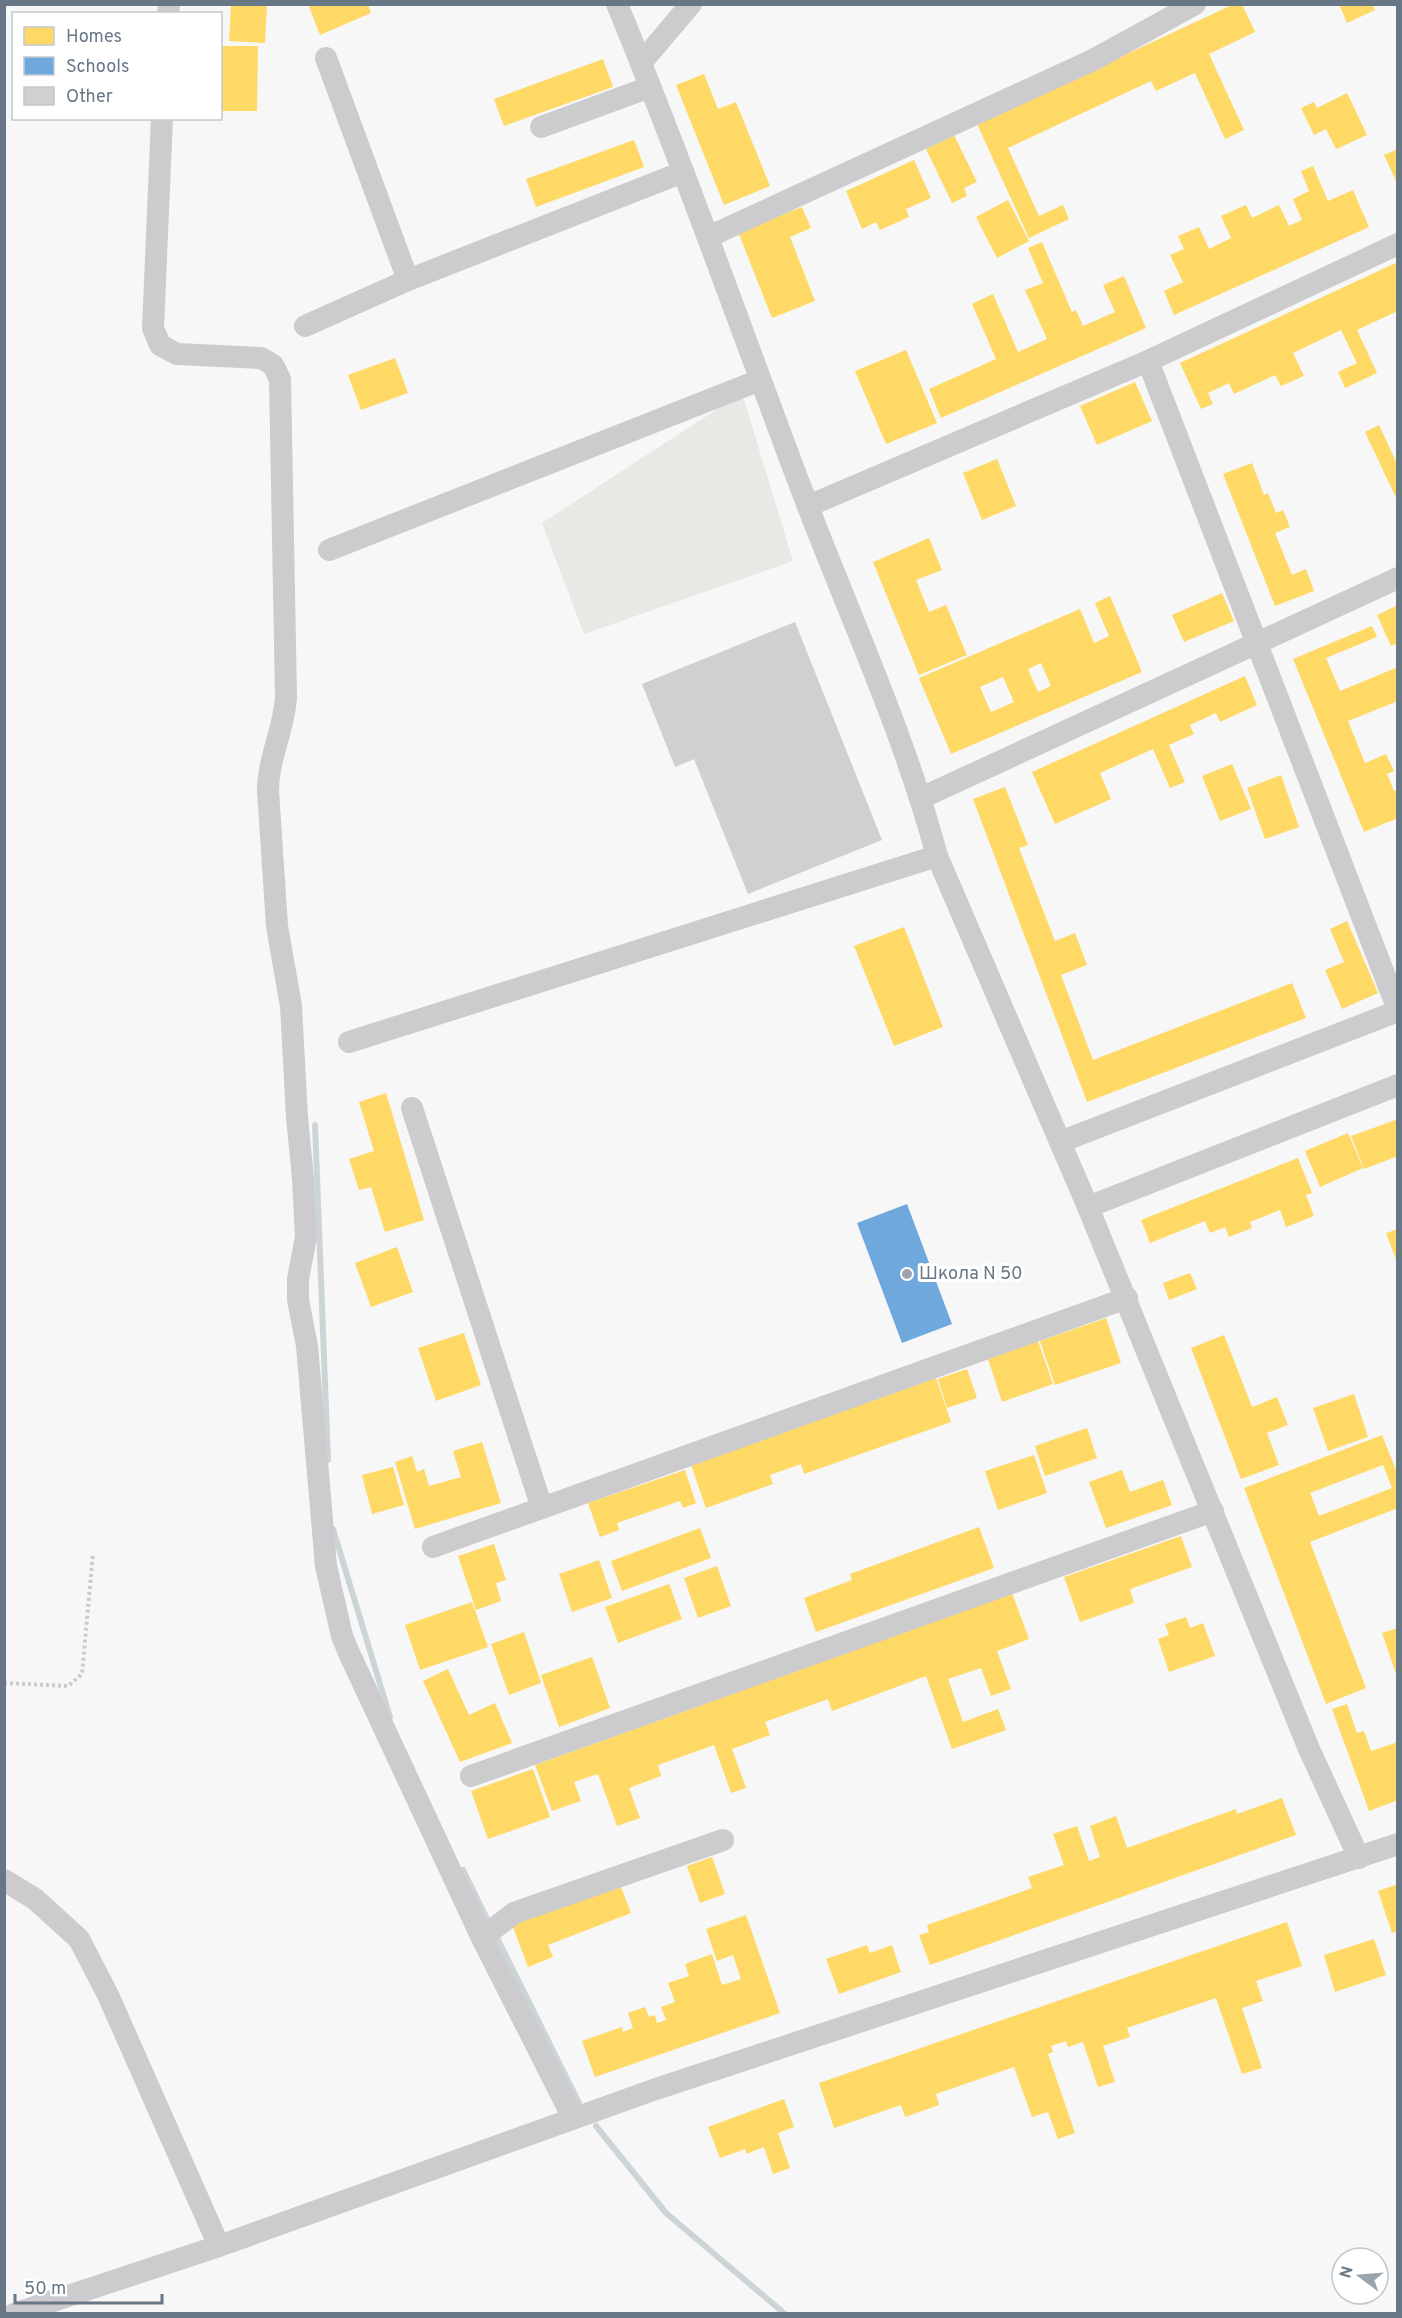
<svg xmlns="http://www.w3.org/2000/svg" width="1402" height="2318" font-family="Overpass,sans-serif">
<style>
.green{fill:#e6e9e4}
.homes{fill:#ffd966;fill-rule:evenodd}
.schools{fill:#6fa8dc}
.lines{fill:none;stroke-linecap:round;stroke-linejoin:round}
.stream{stroke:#cdd4d8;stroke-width:6}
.building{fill:#ced0d1}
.path{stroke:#cacbcc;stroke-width:4;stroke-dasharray:3 3;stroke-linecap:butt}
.minor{stroke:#ccccce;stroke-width:22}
.poi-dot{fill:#9aa4ae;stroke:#fff;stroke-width:2}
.labels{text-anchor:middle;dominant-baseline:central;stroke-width:6;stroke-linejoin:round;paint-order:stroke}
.poi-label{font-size:18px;fill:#687786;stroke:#fff;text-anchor:start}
</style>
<rect width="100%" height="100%" fill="#f7f7f7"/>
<!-- green -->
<polygon class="green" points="742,393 793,561 584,634 542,523"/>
<!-- homes -->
<g class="homes">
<polygon points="231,4 267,4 265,43 229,41"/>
<polygon points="308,4 368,4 371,13 320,35"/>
<polygon points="1234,4 1242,4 1255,32 1209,54 1244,130 1225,139 1195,73 1156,91 1151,81 1008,148 1039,216 1063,205 1069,219 1029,238 977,124"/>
<polygon points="1339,4 1372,4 1375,10 1347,23"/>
<polygon points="220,46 258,46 257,111 220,111"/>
<polygon points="603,59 613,87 504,126 494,99"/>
<polygon points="704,74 718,109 736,102 770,186 724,205 676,85"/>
<polygon points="1347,93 1367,135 1336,149 1326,129 1314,135 1301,108 1314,102 1317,108"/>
<polygon points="954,135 977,182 964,188 967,196 952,203 926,149"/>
<polygon points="634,140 644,167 536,207 526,179"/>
<polygon points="1398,149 1398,185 1384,155"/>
<polygon points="914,160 931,198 906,209 909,217 880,230 876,222 862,229 846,191"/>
<polygon points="1313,166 1328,201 1353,190 1369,227 1174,315 1164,291 1183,282 1170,255 1184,249 1178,236 1199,227 1209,249 1231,238 1221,216 1246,205 1252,218 1279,205 1289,226 1302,220 1293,199 1309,191 1301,171"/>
<polygon points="1008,200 1029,241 997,258 976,217"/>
<polygon points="802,207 811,228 790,237 815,301 772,318 738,232"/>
<polygon points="1042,242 1072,312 1076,310 1083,326 1115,312 1103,285 1124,276 1146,328 941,418 929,389 996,359 972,304 993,294 1018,352 1047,339 1025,290 1043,283 1028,248"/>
<polygon points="1398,262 1398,311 1357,330 1377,373 1345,388 1338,372 1357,363 1341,330 1293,353 1304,376 1281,386 1275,375 1234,394 1229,383 1208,393 1213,404 1201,409 1180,363"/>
<polygon points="906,350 937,423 886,444 855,371"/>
<polygon points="395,358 408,393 361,410 348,375"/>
<polygon points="1135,382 1152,421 1097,445 1080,406"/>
<polygon points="1379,425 1398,466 1398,502 1365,432"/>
<polygon points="997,459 1016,506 982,520 963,473"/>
<polygon points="1252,463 1264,495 1268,493 1276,513 1283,510 1290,527 1275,533 1292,575 1306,569 1314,591 1275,606 1223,474"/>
<polygon points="929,538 942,570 916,580 929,612 946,605 967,655 919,675 873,562"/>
<polygon points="1222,593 1234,621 1184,642 1172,615"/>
<path d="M1110,596L1142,672L951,754L919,678L1080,609L1094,643L1109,636L1095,603ZM1041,663L1051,686L1038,692L1028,669ZM1003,677L1014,702L991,712L980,687Z"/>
<polygon points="1398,605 1398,643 1391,646 1377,615"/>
<polygon points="1372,626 1377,637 1326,658 1340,691 1398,667 1398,701 1348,721 1365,763 1386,754 1394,771 1387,774 1394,791 1398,790 1398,818 1364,832 1293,659"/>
<polygon points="1245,676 1257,705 1220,722 1216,713 1190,725 1194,734 1169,745 1185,782 1170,788 1153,749 1100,773 1111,799 1055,824 1032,772"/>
<polygon points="1232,764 1251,809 1220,821 1202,776"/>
<polygon points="1281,775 1299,827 1265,839 1247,788"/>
<polygon points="1005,787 1028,845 1019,848 1055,941 1075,933 1087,965 1061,975 1093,1060 1292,983 1306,1018 1087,1102 973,799"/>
<polygon points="1347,921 1378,993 1342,1009 1325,970 1344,962 1330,929"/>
<polygon points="904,927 943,1027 894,1046 854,946"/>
<polygon points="386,1093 424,1220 385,1232 371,1187 359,1190 349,1159 374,1151 359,1102"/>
<polygon points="1398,1119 1398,1156 1364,1169 1351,1136"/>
<polygon points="1348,1133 1363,1168 1320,1187 1305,1151"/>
<polygon points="1298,1158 1312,1193 1306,1195 1314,1216 1286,1227 1280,1210 1250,1222 1252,1228 1229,1237 1225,1227 1210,1233 1205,1221 1150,1243 1141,1220"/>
<polygon points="1398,1229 1398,1262 1397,1262 1386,1233"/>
<polygon points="397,1247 413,1292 371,1307 355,1263"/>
<polygon points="1190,1273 1197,1289 1169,1300 1163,1283"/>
<polygon points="1106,1318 1121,1363 1055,1385 1040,1341"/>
<polygon points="464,1333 481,1385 436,1401 418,1348"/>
<polygon points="1224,1335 1252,1407 1277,1397 1288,1425 1267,1433 1279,1465 1241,1479 1191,1348"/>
<polygon points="1037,1338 1053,1384 1002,1402 987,1356"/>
<polygon points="967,1369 977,1398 947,1408 938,1379"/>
<polygon points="936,1378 951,1422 804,1474 801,1464 770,1475 773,1484 706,1508 691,1465"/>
<polygon points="1354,1394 1368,1437 1328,1451 1313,1408"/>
<polygon points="1087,1428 1097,1458 1045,1476 1035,1446"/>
<path d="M1382,1435L1398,1475V1508L1310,1542L1366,1688L1326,1704L1244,1488ZM1383,1465L1392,1488L1319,1516L1310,1493Z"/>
<polygon points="482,1442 501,1503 415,1529 395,1462 412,1456 417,1472 424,1469 429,1486 461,1477 453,1451"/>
<polygon points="1034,1455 1047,1493 998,1510 985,1471"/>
<polygon points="393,1467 404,1505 372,1514 362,1475"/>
<polygon points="685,1470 696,1503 683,1508 680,1501 617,1523 619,1530 600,1537 588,1503"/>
<polygon points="1122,1470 1130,1492 1163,1480 1172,1505 1106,1528 1089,1482"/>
<polygon points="979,1527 994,1568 816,1632 804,1598 852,1580 850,1574"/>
<polygon points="700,1528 711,1558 622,1591 611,1561"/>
<polygon points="1181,1536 1192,1567 1130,1589 1134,1603 1080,1622 1064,1577"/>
<polygon points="494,1544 506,1580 496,1583 501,1601 476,1610 458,1556"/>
<polygon points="599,1560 612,1598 572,1612 559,1574"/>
<polygon points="717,1566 731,1606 698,1618 684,1578"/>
<polygon points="669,1584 682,1619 618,1643 605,1607"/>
<polygon points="1012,1593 1029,1639 997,1651 1011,1689 991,1696 981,1668 948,1679 963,1722 998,1709 1006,1730 952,1749 926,1676 832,1711 828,1699 765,1722 770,1735 732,1749 746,1788 731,1793 714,1745 658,1765 661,1776 629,1788 640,1818 617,1826 598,1774 574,1782 581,1801 552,1811 535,1765"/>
<polygon points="472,1602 488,1647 420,1670 405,1625"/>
<polygon points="1186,1617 1190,1628 1203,1623 1215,1656 1169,1672 1158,1639 1169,1635 1165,1624"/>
<polygon points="1398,1628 1398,1677 1397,1677 1382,1633"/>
<polygon points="524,1632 541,1683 509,1695 491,1644"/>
<polygon points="592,1657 610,1708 559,1727 541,1675"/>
<polygon points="448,1669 469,1715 495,1703 512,1743 460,1762 423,1681"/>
<polygon points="1347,1704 1357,1733 1364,1731 1371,1751 1398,1742 1398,1800 1369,1811 1332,1709"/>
<polygon points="533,1769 550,1817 488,1839 471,1791"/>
<polygon points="1282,1798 1296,1835 930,1965 919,1935 929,1932 927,1925 1032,1888 1028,1877 1064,1865 1053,1834 1077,1826 1089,1861 1100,1857 1090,1826 1116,1816 1127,1848 1236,1809 1237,1814"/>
<polygon points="712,1857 725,1894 700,1903 687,1866"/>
<polygon points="619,1882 631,1913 548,1945 553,1957 528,1967 511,1922"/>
<polygon points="1398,1884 1398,1931 1392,1933 1378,1891"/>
<polygon points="746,1915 780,2013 595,2077 582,2041 622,2027 623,2032 633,2028 628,2013 645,2007 649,2017 655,2015 657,2023 666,2020 661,2007 675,2002 668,1983 689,1976 685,1964 712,1954 722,1985 741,1979 733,1955 717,1961 706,1929"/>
<polygon points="1287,1922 1302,1966 1256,1981 1263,2001 1242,2008 1262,2068 1242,2074 1216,1998 1127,2028 1130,2037 1103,2046 1115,2082 1098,2087 1083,2042 1068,2047 1066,2041 1051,2046 1053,2052 1048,2054 1075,2133 1058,2139 1048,2112 1032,2117 1014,2067 936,2094 939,2105 905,2117 901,2105 834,2128 819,2083"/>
<polygon points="1374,1939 1386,1975 1335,1992 1324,1955"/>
<polygon points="867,1945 870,1953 892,1945 901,1972 839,1994 826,1959"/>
<polygon points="784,2099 794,2127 778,2133 790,2168 773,2174 764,2147 746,2154 745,2149 720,2158 708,2127"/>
</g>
<!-- schools -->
<polygon class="schools" points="907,1204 952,1324 902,1343 857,1223"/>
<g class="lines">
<!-- stream -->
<g class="stream">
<polyline points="315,1125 328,1460"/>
<polyline points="333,1529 390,1717"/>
<polyline points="463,1870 489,1923"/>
<polyline points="498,1940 579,2103"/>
<polyline points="596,2126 666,2213 785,2314"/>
</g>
</g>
<!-- building -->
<polygon class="building" points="795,622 882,840 748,894 694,759 675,767 642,684"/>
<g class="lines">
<!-- path -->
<polyline class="path" points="4,1683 68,1686 82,1674 93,1553"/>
<!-- minor -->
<g class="minor">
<path d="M617,4C685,169 744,338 807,504C852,621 905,736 937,856L1088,1207L1309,1749L1359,1858"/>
<polyline points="168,14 169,4"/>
<polyline points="326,58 408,280"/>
<polyline points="641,63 691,4"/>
<path d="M162,118L153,328L160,345L177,354L261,358L273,365L280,379L286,697C284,730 268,758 268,791L277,926L291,1006L297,1117L303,1179L306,1237L298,1279V1300L307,1346L326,1566L342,1636L349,1653L482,1938L573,2118"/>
<polyline points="541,127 650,87"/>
<polyline points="708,237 1093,60 1195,4"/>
<polyline points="305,326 408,280 683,172"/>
<polyline points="1148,361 1398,1010"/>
<polyline points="808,506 1148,361 1398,244"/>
<polyline points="329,550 760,380"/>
<polyline points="921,798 1398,578"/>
<polyline points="349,1042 937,856"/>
<polyline points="412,1108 542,1508"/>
<polyline points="1060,1142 1398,1011"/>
<polyline points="1088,1207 1398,1085"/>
<polyline points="433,1547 1127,1298"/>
<polyline points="471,1776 1213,1511"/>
<polyline points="4,1880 35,1899 79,1939 108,1995 219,2246"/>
<polyline points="482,1938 514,1913 723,1840"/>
<polyline points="14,2314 219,2246 653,2090 1398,1844"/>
</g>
</g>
<!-- markers -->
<circle class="poi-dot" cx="907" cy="1274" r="6"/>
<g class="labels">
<!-- poi labels -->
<g class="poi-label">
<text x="919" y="1274">Школа N 50</text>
</g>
</g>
<!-- border -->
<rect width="1402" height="2318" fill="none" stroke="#687786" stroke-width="12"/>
<!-- legend -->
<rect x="12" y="12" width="210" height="108" fill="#ffffff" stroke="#c3c9cf" stroke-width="1.5"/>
<rect x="24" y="27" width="30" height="18" fill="#ffd966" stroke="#c3c9cf" stroke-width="1.5"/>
<text x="66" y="42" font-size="18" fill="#687786">Homes</text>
<rect x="24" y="57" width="30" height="18" fill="#6fa8dc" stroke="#c3c9cf" stroke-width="1.5"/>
<text x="66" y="72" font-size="18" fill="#687786">Schools</text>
<rect x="24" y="87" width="30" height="18" fill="#ced0d1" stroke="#c3c9cf" stroke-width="1.5"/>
<text x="66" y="102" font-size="18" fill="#687786">Other</text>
<!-- north arrow -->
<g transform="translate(1360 2276) rotate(286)"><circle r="28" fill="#ffffff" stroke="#c3c9cf" stroke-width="1.5"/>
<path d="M0-4.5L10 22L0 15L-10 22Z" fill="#9aa4ae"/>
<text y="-9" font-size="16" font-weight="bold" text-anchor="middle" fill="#687786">N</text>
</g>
<!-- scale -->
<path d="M15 2294v9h147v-9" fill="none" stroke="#687786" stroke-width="3"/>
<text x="24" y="2294" font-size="18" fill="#687786" stroke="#ffffff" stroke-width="4.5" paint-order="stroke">50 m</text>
</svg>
